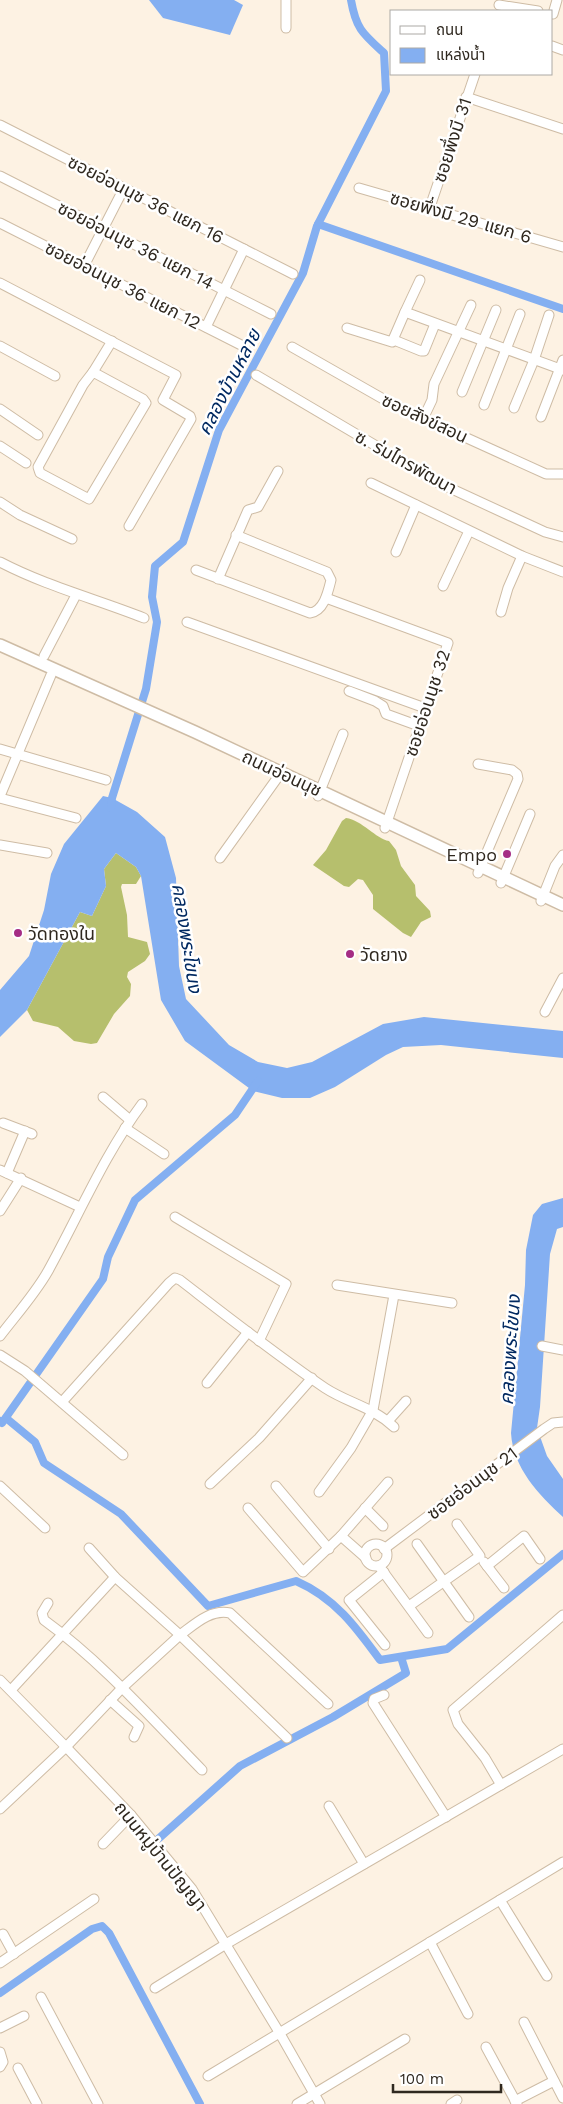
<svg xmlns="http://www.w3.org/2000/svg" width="563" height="2104" font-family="'Work Sans','Noto Sans Thai',sans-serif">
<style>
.forest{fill:#b6bf6d}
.water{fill:#84aff1}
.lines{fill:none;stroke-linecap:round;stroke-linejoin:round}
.canal{stroke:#84aff1;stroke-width:8}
.minor-casing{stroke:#cebca5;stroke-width:11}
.major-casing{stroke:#cebca5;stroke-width:14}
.minor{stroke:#fff;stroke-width:9}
.major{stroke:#fff;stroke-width:11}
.poi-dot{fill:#a52d85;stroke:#fff;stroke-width:2}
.labels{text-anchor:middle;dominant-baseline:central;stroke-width:5;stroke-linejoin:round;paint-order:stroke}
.street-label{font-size:18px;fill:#2f281f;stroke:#fff}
.poi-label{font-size:18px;fill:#2f281f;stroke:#fff;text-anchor:start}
.water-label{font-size:19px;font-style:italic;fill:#012961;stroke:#fff}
</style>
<rect width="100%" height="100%" fill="#fdf2e3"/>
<!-- forest -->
<g class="forest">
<path d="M346,818C362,820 376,839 389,841L396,850L401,866L415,885L416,896L430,911L431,917L421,922L411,937L403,933L373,909V895L363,880L358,879L349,887L344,886L313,865L326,850L342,821Z"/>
<polygon points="116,853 136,867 141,876 136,884 122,884 121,887 127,915 128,937 147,942 150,954 145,961 128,972 127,977 131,984 130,996 114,1014 97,1043 91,1044 74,1041 58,1027 33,1021 27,1010 80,912 92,916 106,886 104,869"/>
</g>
<!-- water -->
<g class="water">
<polygon points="149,0 234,0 243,5 230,35 163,18"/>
<polygon points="103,796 112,798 137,812 165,837 176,878 179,966 186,999 229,1045 258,1062 287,1068 312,1062 383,1024 424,1017 563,1031 563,1058 441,1045 403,1047 386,1055 335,1087 310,1098 282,1098 253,1091 185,1041 161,1000 141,876 136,867 116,853 104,869 106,886 92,916 80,912 27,1010 0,1037 0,990 29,956 44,910 51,874 64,844"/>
<path d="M563,1198V1227L557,1229L550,1254L540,1407L537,1428L547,1456L563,1479V1517C539,1495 513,1468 511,1433L525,1285L526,1250L533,1215L542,1204Z"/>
</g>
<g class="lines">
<!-- canal -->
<g class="canal">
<polyline points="318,224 563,309"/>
<path d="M111,808L112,798L146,689L157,622L152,597L155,566L183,542L219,430L303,273L317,226L386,91L384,53C363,34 356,29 351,0"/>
<path d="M6,1418L35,1442L44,1463L121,1514L208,1606L296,1581C335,1598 356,1627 380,1660L447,1649L563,1554"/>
<polyline points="0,1421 2,1423 103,1279 108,1257 135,1200 235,1115 258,1081"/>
<polyline points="157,1840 240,1766 333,1717 406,1673 401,1657"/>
<polyline points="0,1993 92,1929 102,1926 109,1933 200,2104"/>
</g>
<defs>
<g id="minor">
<polyline points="286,0 286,28"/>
<polyline points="499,5 538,11"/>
<polyline points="553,14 557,0"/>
<polyline points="552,46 563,50"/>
<polyline points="466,97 563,129"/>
<polyline points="0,125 293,274"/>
<polyline points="0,176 271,314"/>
<polyline points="359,188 563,247"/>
<polyline points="430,207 475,74"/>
<polyline points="0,223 245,347"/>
<polyline points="84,266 124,188"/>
<polyline points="0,283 176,375 163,400 190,416 191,419 129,526"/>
<polyline points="405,312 420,280"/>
<polyline points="206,327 244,249"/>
<polyline points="347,328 392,342 405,312 563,370"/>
<polyline points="394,340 421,351 424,351 435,324"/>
<polyline points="0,346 55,376"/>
<polyline points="292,347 392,404 546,474 563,474"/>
<polygon points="93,372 143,399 146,403 89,499 40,473 38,467 83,385"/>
<polyline points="93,372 112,341"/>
<polyline points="256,375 439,483 545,532 563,537"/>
<polyline points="462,392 496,310"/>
<polyline points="484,405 520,314"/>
<polyline points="514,408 534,360 549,315"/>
<polyline points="0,409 38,435"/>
<polyline points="541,417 563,360"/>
<polyline points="423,419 432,400 434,384 471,305"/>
<polyline points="0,446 26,463"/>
<polyline points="371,483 522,556 563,572"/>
<polyline points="0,502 20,515 72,539"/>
<polyline points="396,552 416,505"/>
<path d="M0,562C46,586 96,599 144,618"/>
<path d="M196,570L310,613C324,611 328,592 331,580L327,572L236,535"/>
<polyline points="218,579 248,510 258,507 278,471"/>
<polyline points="443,586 469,531"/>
<polyline points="326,598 448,643 385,828"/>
<polyline points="501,612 508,588 522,556"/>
<polyline points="187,622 425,708"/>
<polyline points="44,656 76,595"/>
<polyline points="349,691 375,701 383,706 386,714 419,726"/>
<polyline points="0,749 106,780"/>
<polyline points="0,796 51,675"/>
<polyline points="318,796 343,734"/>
<polyline points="0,798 76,818"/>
<polyline points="0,845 47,853"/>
<polyline points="220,858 278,777"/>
<polyline points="478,873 518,779 517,774 512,770 478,764"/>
<polyline points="501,883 530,814"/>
<polyline points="541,901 555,866 563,855"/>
<polyline points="545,1012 563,978"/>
<polyline points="103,1097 130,1120"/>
<polyline points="3,1123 32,1134"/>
<polyline points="125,1128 164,1154"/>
<polyline points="0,1170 80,1207"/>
<polyline points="7,1173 25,1131"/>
<polyline points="0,1211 21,1178"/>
<polyline points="175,1217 286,1284 259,1341"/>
<polyline points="337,1285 452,1303"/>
<path d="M0,1336C16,1315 35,1294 48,1271C79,1215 104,1155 142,1104"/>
<polyline points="542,1346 563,1350"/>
<polyline points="0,1355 25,1371 123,1455"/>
<polyline points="207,1383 248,1332"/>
<path d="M62,1402L169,1283L175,1278L180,1280C228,1317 275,1354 325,1388C348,1403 373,1407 394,1427"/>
<polyline points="388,1421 406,1401"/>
<polyline points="210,1484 259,1438 312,1378"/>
<polyline points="0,1486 45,1528"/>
<polyline points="276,1486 329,1549"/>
<polyline points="319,1492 351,1448 373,1410 394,1295"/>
<polyline points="248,1508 303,1572 341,1536 366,1558"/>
<polyline points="365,1508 383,1526"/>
<polyline points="341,1536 388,1482"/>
<polyline points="417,1544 469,1617"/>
<circle cx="376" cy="1555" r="11"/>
<path d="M89,1548L115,1577L180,1635C195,1624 210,1609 230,1613L328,1704"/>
<polyline points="384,1549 544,1429 553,1423 563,1422"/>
<polyline points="484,1562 504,1588"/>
<polyline points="379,1566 428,1633"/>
<polyline points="487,1566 524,1536 540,1559"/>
<polyline points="384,1572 349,1600 385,1645"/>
<path d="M48,1603L42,1613L44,1620C102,1662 152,1719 202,1770"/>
<polyline points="409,1606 480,1556 457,1524"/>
<polyline points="0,1680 66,1747 122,1688 180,1635 287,1738"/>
<polyline points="11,1690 115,1577"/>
<polyline points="384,1695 374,1699 373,1703 446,1817"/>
<polyline points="110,1700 139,1726 134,1737"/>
<polyline points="501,1785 485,1758 458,1724 453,1710 563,1615"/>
<polyline points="329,1806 364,1864"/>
<polyline points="0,1809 66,1747 131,1815 192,1889 279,2032 320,2104"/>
<polyline points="103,1844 131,1815"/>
<polyline points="500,1900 547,1976"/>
<polyline points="3,1934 14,1954"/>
<polyline points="430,1942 468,2014"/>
<polyline points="0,1963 94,1899"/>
<polyline points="155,1988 226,1944 563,1749"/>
<polyline points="41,1997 98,2104"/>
<polyline points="524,2022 563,2098"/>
<polyline points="0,2028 24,2016"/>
<polyline points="486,2047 517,2104"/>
<polyline points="0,2052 3,2062 0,2067"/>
<polyline points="18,2068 37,2104"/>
<polyline points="208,2076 563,1862"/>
<polyline points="515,2101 554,2081"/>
<polyline points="297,2104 405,2039"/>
<polyline points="451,2104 457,2100"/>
</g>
<polyline id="major" points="0,645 195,732 563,905"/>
</defs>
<!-- minor casing -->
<use href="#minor" class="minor-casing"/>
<!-- major casing -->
<use href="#major" class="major-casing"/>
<!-- minor -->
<use href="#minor" class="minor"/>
<!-- major -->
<use href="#major" class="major"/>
</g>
<!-- markers -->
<g class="poi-dot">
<circle cx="507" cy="854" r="5"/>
<circle cx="18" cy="933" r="5"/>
<circle cx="350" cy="954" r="5"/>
</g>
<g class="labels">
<!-- street labels -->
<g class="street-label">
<text transform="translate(452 140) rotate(-72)">ซอยพึ่งมี 31</text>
<text transform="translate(146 199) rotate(27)">ซอยอ่อนนุช 36 แยก 16</text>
<text transform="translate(461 217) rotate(16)">ซอยพึ่งมี 29 แยก 6</text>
<text transform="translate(136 245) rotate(27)">ซอยอ่อนนุช 36 แยก 14</text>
<text transform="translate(123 285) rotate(27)">ซอยอ่อนนุช 36 แยก 12</text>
<text transform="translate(425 418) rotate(25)">ซอยสังข์สอน</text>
<text transform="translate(406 462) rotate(29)">ซ. ร่มไทรพัฒนา</text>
<text transform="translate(427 703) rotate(-72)">ซอยอ่อนนุช 32</text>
<text transform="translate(282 773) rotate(25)">ถนนอ่อนนุช</text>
<text transform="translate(472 1483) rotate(-37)">ซอยอ่อนนุช 21</text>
<text transform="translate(161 1856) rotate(51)">ถนนหมู่บ้านปัญญา</text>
</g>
<!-- poi labels -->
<g class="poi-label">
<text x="497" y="854" text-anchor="end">Empo</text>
<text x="28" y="933">วัดทองใน</text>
<text x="360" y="954">วัดยาง</text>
</g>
<!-- water labels -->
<g class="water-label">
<text transform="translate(229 382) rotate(-63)">คลองบ้านหลาย</text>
<text transform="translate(187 938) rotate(81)">คลองพระโขนง</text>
<text transform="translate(510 1350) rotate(-86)">คลองพระโขนง</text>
</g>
</g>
<!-- legend -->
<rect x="390" y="10" width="162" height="65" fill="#ffffff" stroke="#aca9a5"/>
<rect x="400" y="26" width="25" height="8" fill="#ffffff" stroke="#aca9a5"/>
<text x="436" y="35" font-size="15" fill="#2f281f">ถนน</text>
<rect x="400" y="48" width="25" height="15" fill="#84aff1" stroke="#aca9a5"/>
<text x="436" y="60" font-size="15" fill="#2f281f">แหล่งน้ำ</text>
<!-- scale -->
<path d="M393 2084v8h108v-8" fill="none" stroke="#2f281f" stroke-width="2.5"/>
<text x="400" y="2084" font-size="15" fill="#2f281f" stroke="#ffffff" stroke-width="4" paint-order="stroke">100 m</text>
</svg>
